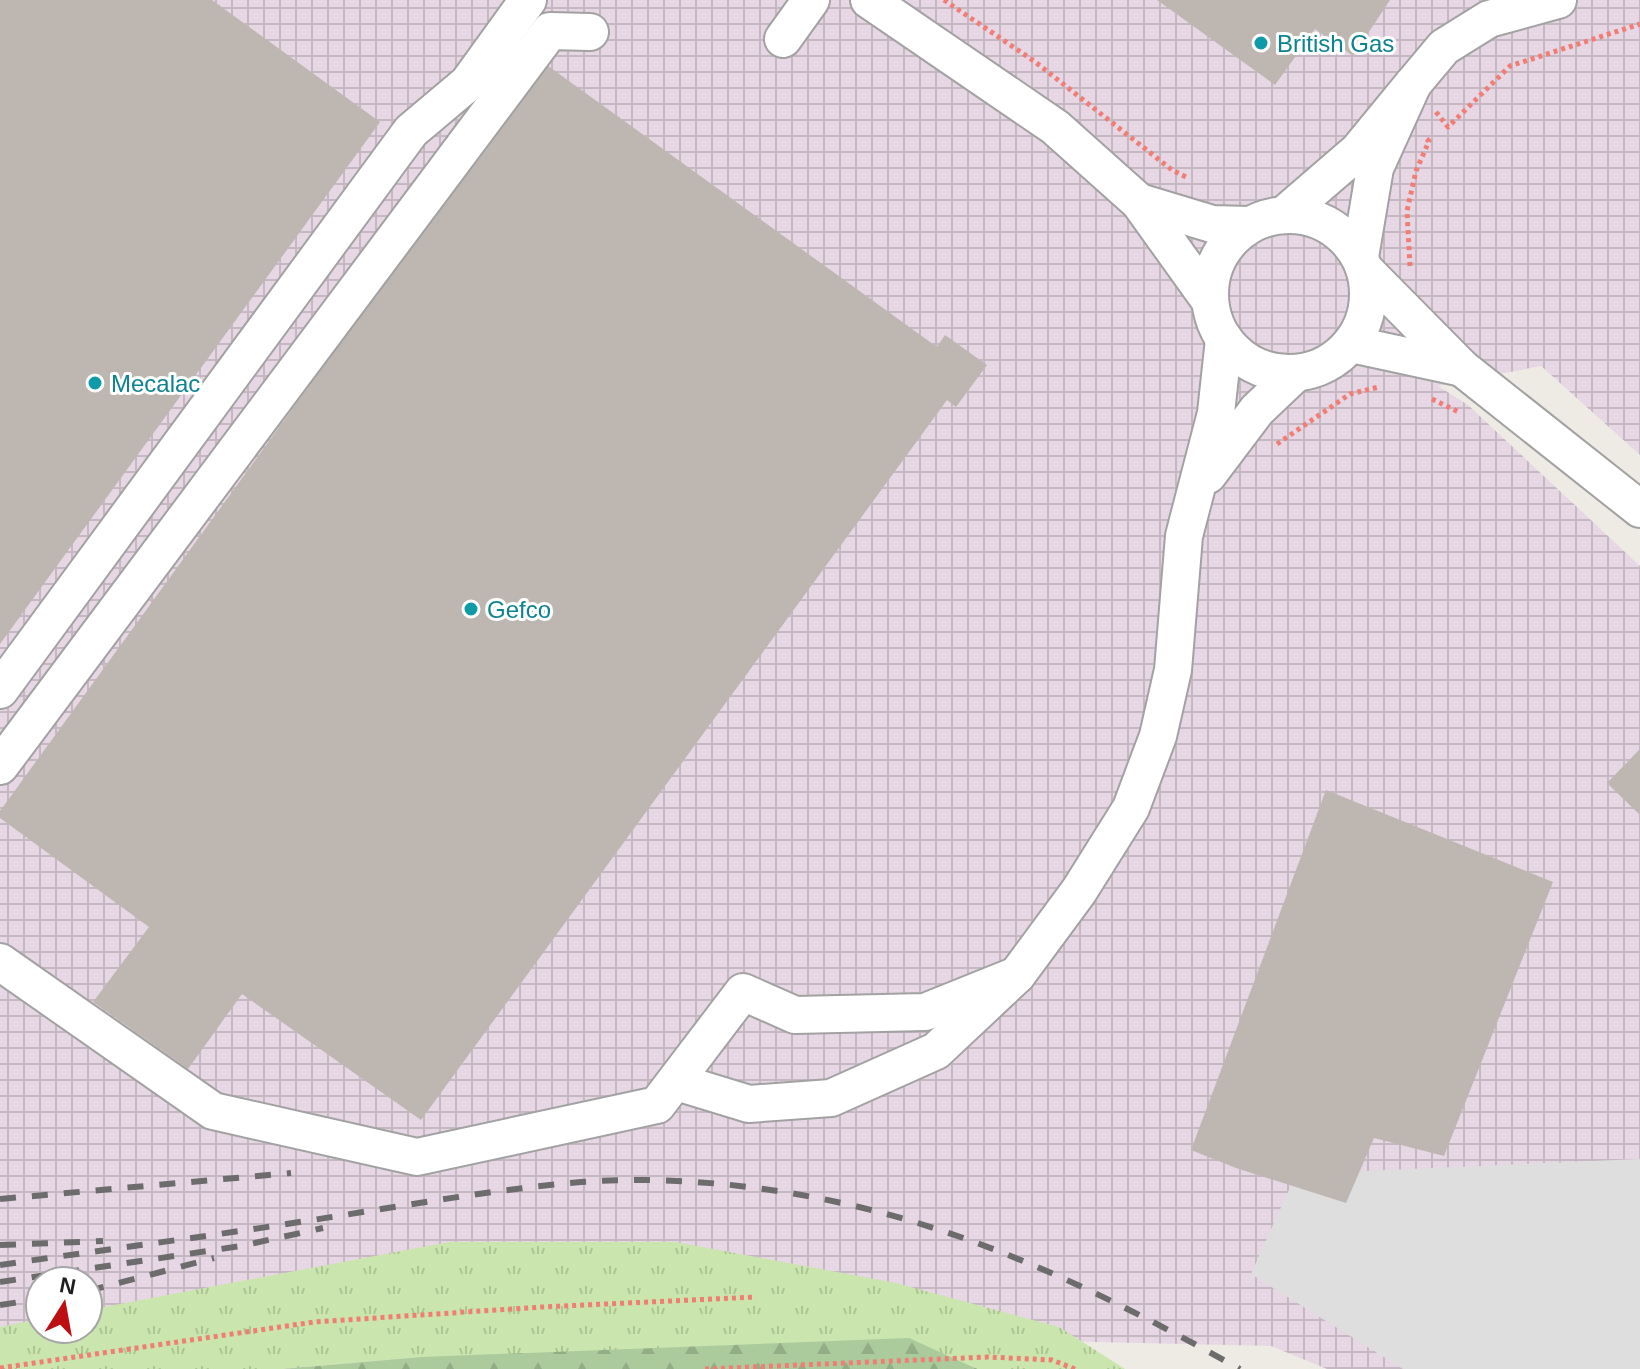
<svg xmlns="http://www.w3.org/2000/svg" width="1640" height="1369" font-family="Helvetica,sans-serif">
	<defs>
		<pattern id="industrial-grid" width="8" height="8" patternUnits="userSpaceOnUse" patternTransform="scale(2)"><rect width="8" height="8" fill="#e7d7e4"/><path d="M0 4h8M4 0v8" fill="none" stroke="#c6b8c3"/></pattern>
		<pattern id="grass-tufts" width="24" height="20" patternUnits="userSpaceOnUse" patternTransform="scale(2)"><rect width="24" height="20" fill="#cae5ae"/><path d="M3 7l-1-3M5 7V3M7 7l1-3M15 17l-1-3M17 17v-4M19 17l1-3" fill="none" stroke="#adc495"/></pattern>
		<pattern id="forest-firs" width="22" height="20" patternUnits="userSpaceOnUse" patternTransform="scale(2)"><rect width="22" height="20" fill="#abcb9c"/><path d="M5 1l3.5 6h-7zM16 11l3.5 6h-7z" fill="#93ae86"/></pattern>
	</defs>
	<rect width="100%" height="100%" fill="#eeebe5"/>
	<path fill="url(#industrial-grid)" fill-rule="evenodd" d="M 0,0 L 1640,0 L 1640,455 L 1541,366 L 1438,386 L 1468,405 L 1640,566 L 1640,1369 L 1327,1369 L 1271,1346 L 909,1338 L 284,1369 L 0,1369 ZM 40,1281 L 88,1281 L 88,1329 L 40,1329 Z"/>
	<path fill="url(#grass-tufts)" d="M 449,1242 L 676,1242 L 896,1283 L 1059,1327 L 1125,1369 L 973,1369 L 422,1357 L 284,1369 L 0,1369 L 0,1327 L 40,1319 L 40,1329 L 88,1329 L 88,1310 Z"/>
	<path fill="url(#forest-firs)" d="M 909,1338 L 977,1369 L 284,1369 L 422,1357 Z"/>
	<path fill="#dedede" d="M 1640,1159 L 1640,1369 L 1403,1369 L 1251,1274 L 1296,1174 Z"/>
	<g fill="#beb7b1">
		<path d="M 0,0 L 212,0 L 380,122 L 0,644 Z"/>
		<path d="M 1157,0 L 1390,0 L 1353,56 L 1315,29 L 1275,85 Z"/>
		<path d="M 544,63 L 937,347 L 945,335 L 987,365 L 956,407 L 947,400 L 421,1120 L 242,994 L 188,1069 L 93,1002 L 149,927 L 0,818 L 0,811 Z"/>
		<path d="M 1640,749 L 1640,815 L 1607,783 Z"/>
		<path d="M 1326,790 L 1553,882 L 1444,1156 L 1374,1138 L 1346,1203 L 1236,1168 L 1191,1150 Z"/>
	</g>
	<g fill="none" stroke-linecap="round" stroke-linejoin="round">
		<g stroke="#a2a2a2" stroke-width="40">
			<g id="minor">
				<path d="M 869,0 L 1055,127 L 1139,202 L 1210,301"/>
				<path d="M 783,39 L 811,0"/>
				<path d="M 1413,84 L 1444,47 L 1489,19 L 1558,0"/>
				<path d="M 1139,202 L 1212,224 L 1249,225"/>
				<path d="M 1285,214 L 1358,151 L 1413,84 L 1375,168 L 1360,257"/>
				<circle cx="1289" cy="294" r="79"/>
				<path d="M 1366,271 L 1462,368 L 1640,509"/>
				<path d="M 1351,344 L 1462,368"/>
				<path d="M 1208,475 L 1257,410 L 1296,373"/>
				<path d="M 0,690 L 411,131 L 468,83 L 528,0"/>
				<path d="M 0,766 L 550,31 L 590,32"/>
				<path d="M 0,962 L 213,1111 L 417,1157 L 657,1105 L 743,992 L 795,1015 L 925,1012 L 1017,975"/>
				<path d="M 677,1082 L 749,1104 L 831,1098 L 936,1051 L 1017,975 L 1079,891 L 1131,808 L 1158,736 L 1173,670 L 1184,536 L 1216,413 L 1224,339"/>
			</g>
		</g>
		<g stroke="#f07e74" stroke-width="5" stroke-dasharray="4 4" stroke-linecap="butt">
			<path d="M 944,0 L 1034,61 L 1172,170 L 1188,178"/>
			<path d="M 1436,112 L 1448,127 L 1510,66 L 1640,24"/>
			<path d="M 1410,266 L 1407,211 L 1416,171 L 1429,141 L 1425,138"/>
			<path d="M 1432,399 L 1459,412"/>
			<path d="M 1277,444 L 1350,394 L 1379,387"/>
			<path d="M 0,1368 L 314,1322 L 542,1307 L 756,1297"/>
			<path d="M 705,1369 L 988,1357 L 1052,1360 L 1075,1369"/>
		</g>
		<use href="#minor" stroke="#fff" stroke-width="36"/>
		<g stroke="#6c6c6c" stroke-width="6" stroke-dasharray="16 16" stroke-linecap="butt">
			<path d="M 0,1199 L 291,1173"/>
			<path d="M 0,1245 L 103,1241"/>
			<path d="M 0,1265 C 102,1250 204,1237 306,1221 C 397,1207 489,1190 581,1182 C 665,1176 754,1184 837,1202 C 982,1233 1111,1297 1240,1369"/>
			<path d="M 0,1282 L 241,1246 L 323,1228"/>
			<path d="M 88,1291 L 214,1258"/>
			<path d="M 0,1305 L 40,1299"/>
		</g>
	</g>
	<g fill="#0f9aa8" stroke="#fff" stroke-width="3">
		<circle cx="1261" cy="43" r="8"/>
		<circle cx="95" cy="383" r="8"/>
		<circle cx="471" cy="609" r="8"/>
	</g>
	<g text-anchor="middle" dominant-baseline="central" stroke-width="6" stroke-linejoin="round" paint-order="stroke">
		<g font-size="24" fill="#0d838f" stroke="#fff" text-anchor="start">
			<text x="1277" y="43">British Gas</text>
			<text x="111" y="383">Mecalac</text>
			<text x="487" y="609">Gefco</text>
		</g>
	</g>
	<g transform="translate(64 1305) rotate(11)"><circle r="38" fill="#ffffff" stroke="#a5a5a5" stroke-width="2"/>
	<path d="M0-6L14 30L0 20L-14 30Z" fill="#bd0e12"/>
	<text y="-12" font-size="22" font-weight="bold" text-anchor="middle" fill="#1e1e1e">N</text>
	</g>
</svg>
